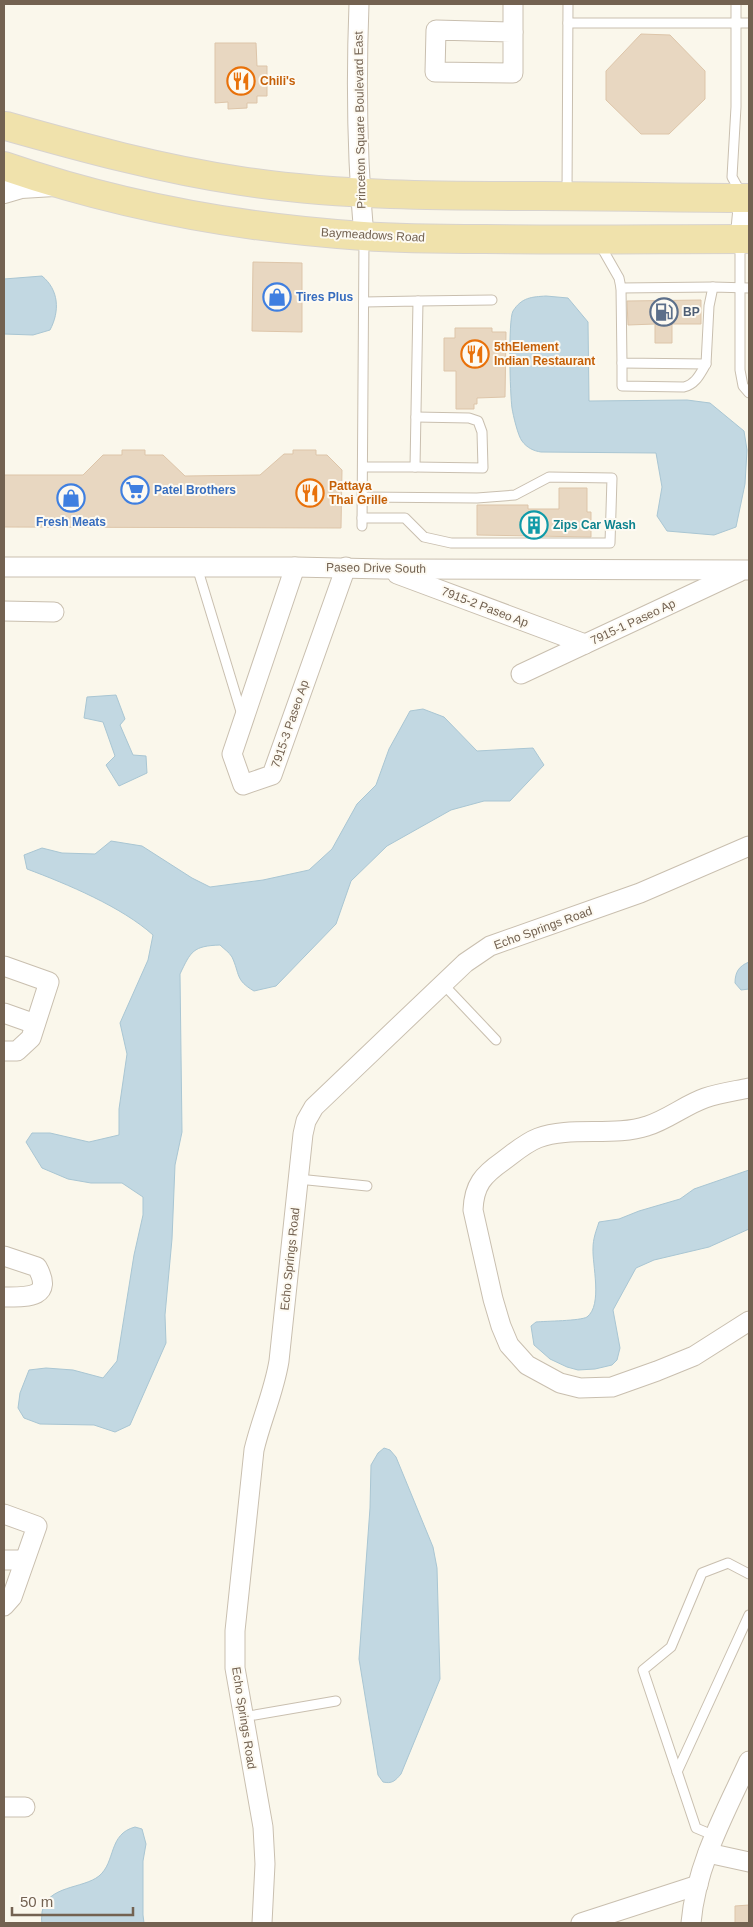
<svg xmlns="http://www.w3.org/2000/svg" width="753" height="1927" font-family="Arial,sans-serif">
	<rect width="100%" height="100%" fill="#faf7eb"/>
	<g fill="#c2d8e2" stroke="#a9c6d3">
		<path d="M 42,276 C 59,290 60,311 50,330 L 33,335 L 4,334 L 4,279 Z"/>
		<path d="M 546,296 L 568,298 L 588,322 L 589,401 L 687,400 L 710,403 L 744,431 L 747,450 L 745,484 L 736,527 L 714,535 L 667,531 L 657,516 L 662,487 L 656,453 L 541,452 C 534,451 527,448 522,441 C 518,436 513,415 512,408 C 510,395 508,320 513,311 C 522,297 532,297 546,296 Z"/>
		<path d="M 116,695 L 125,719 L 120,725 L 133,755 L 146,756 L 147,773 L 119,786 L 106,765 L 115,756 L 103,722 L 84,718 L 87,697 Z"/>
		<path d="M 423,709 L 444,717 L 477,751 L 533,748 L 544,765 L 510,801 L 484,801 L 451,810 L 387,846 L 351,881 L 336,924 L 276,986 L 254,991 C 235,980 240,974 232,957 C 229,952 224,949 220,945 C 193,946 191,951 180,974 L 182,1132 L 175,1165 L 172,1239 L 165,1315 L 166,1343 L 130,1425 L 115,1432 L 94,1425 L 40,1424 L 24,1418 L 18,1408 L 20,1393 L 29,1370 L 46,1368 L 73,1370 L 103,1378 L 117,1361 L 134,1255 L 143,1215 L 143,1197 L 122,1183 L 91,1183 L 68,1179 L 42,1168 L 26,1142 L 32,1133 L 50,1133 L 89,1142 L 119,1135 L 119,1109 L 127,1054 L 120,1023 L 148,960 L 153,935 C 122,907 67,884 27,869 L 24,855 L 42,848 L 62,853 L 95,854 L 111,841 L 142,846 L 192,878 L 210,887 L 263,880 L 309,870 L 332,849 L 357,804 L 376,785 L 389,749 L 410,711 Z"/>
		<path d="M 749,962 L 749,989 L 741,990 L 735,983 C 735,972 739,966 749,962 Z"/>
		<path d="M 749,1170 L 749,1229 L 709,1247 L 654,1260 L 636,1268 L 613,1310 L 620,1348 L 617,1360 L 612,1365 L 595,1369 L 578,1370 L 567,1367 L 550,1359 L 534,1345 L 531,1326 L 536,1322 C 546,1321 580,1321 587,1317 C 603,1305 592,1264 593,1248 C 593,1239 596,1231 599,1222 L 619,1219 L 639,1211 L 680,1199 L 694,1189 Z"/>
		<path d="M 384,1448 L 390,1450 L 396,1457 L 433,1547 L 437,1568 L 440,1679 L 401,1774 C 395,1781 392,1784 383,1782 L 378,1775 L 359,1659 L 370,1508 L 371,1465 L 378,1453 Z"/>
		<path d="M 135,1827 L 142,1829 L 146,1844 L 143,1861 L 143,1915 L 144,1923 L 42,1923 C 41,1919 42,1917 42,1912 C 47,1885 83,1889 99,1876 C 116,1862 108,1834 135,1827 Z"/>
	</g>
	<g fill="#e8d7c1" stroke="#ddc5a9">
		<path d="M 641,34 L 670,35 L 705,71 L 705,99 L 669,134 L 641,134 L 606,100 L 606,71 Z"/>
		<path d="M 215,43 L 256,43 L 257,66 L 267,66 L 267,96 L 257,96 L 257,103 L 247,103 L 247,108 L 228,109 L 228,102 L 215,103 Z"/>
		<path d="M 253,262 L 302,263 L 302,332 L 252,331 Z"/>
		<path d="M 701,300 L 701,324 L 672,324 L 672,343 L 655,343 L 655,324 L 628,325 L 627,301 Z"/>
		<path d="M 455,328 L 492,328 L 492,332 L 506,332 L 505,397 L 477,398 L 477,404 L 474,404 L 474,409 L 456,409 L 456,371 L 444,371 L 444,338 L 455,338 Z"/>
		<path d="M 122,450 L 145,450 L 145,455 L 163,455 L 185,476 L 260,475 L 284,454 L 293,454 L 293,450 L 316,450 L 316,455 L 327,455 L 342,470 L 341,528 L 4,527 L 4,475 L 83,475 L 103,455 L 122,455 Z"/>
		<path d="M 559,488 L 587,488 L 587,512 L 591,512 L 591,537 L 477,535 L 477,505 L 528,505 L 528,509 L 559,509 Z"/>
		<path d="M 749,1905 L 749,1923 L 735,1923 L 735,1906 Z"/>
	</g>
	<g fill="none" stroke-linecap="round" stroke-linejoin="round">
		<g stroke="#c9bfaf" stroke-width="11">
			<g id="service">
				<path d="M 736,4 L 736,107 L 732,177 L 742,195"/>
				<path d="M 568,23 L 749,23"/>
				<path d="M 567,194 L 568,4"/>
				<path d="M 740,242 L 740,370 L 743,386 L 749,393"/>
				<path d="M 599,243 L 619,278 L 621,288 L 622,363 L 706,364 L 709,306 L 713,287 L 749,288"/>
				<path d="M 621,288 L 713,287"/>
				<path d="M 418,301 L 492,300"/>
				<path d="M 622,363 L 622,386 L 684,387 C 696,384 700,374 706,364"/>
				<path d="M 363,467 L 415,467 L 418,301 L 364,302"/>
				<path d="M 415,467 L 483,468 L 482,432 L 478,421 L 469,418 L 416,417"/>
				<path d="M 362,497 L 477,498 L 515,495 L 549,477 L 612,478 L 610,543 L 451,543 L 424,537 L 405,518 L 362,518"/>
				<path d="M 362,526 L 364,239"/>
				<path d="M 197,567 L 242,715"/>
				<path d="M 443,984 L 496,1040"/>
				<path d="M 298,1179 L 367,1186"/>
				<path d="M 243,1717 L 336,1701"/>
				<path d="M 677,1772 L 749,1615"/>
				<path d="M 715,1836 L 696,1828 L 643,1670 L 671,1647 L 702,1573 L 728,1563 L 749,1574"/>
			</g>
		</g>
		<g stroke="#c9bfaf" stroke-width="21">
			<g id="minor">
				<path d="M 359,4 C 356,81 357,159 364,237"/>
				<path d="M 436,30 L 513,32 L 513,73 L 435,72 Z"/>
				<path d="M 513,32 L 513,4"/>
				<path d="M 740,239 L 744,198"/>
				<path d="M 4,567 L 295,567 L 384,569 L 749,570"/>
				<path d="M 295,567 L 232,754 L 243,785 L 272,775 L 346,567"/>
				<path d="M 397,574 L 585,644"/>
				<path d="M 4,611 L 54,612"/>
				<path d="M 521,674 L 739,572"/>
				<path d="M 4,966 L 49,982 L 31,1038 L 17,1051 L 4,1051"/>
				<path d="M 4,1013 L 35,1024"/>
				<path d="M 749,1088 C 735,1091 719,1093 705,1098 C 685,1105 667,1120 647,1126 C 614,1137 570,1126 538,1138 C 525,1143 514,1153 503,1161 C 483,1175 474,1185 473,1210 L 493,1299 L 501,1326 L 509,1345 L 527,1365 L 560,1383 L 580,1388 L 612,1387 L 657,1371 L 694,1356 L 749,1321"/>
				<path d="M 4,1256 L 37,1267 C 55,1299 25,1297 4,1297"/>
				<path d="M 4,1514 L 37,1526 L 12,1597 L 4,1606"/>
				<path d="M 4,1560 L 24,1560"/>
				<path d="M 4,1807 L 25,1807"/>
				<path d="M 708,1853 L 749,1862"/>
				<path d="M 262,1923 L 265,1864 L 263,1827 L 235,1668 L 235,1631 L 254,1450 C 261,1420 274,1392 279,1361 L 303,1134 L 306,1121 L 314,1107 L 465,963 L 490,946 L 640,893 L 749,846"/>
				<path d="M 581,1923 L 698,1885"/>
				<path d="M 691,1923 C 696,1865 725,1813 749,1761"/>
			</g>
		</g>
		<g stroke="#c9bfaf" stroke-width="26">
			<path id="tertiary" d="M 4,191 L 21,186 L 54,184"/>
		</g>
		<g stroke="#d8d3ce" stroke-width="30">
			<g id="primary">
				<path d="M 6,126 C 84,148 161,169 241,181 C 340,196 441,196 542,196 C 611,196 680,198 749,198"/>
				<path d="M 4,166 C 120,206 241,228 363,236 C 403,239 444,239 484,239 C 573,240 661,239 749,239"/>
			</g>
		</g>
		<use href="#service" stroke="#fff" stroke-width="9"/>
		<use href="#minor" stroke="#fff" stroke-width="19"/>
		<use href="#tertiary" stroke="#fff" stroke-width="24"/>
		<use href="#primary" stroke="#f0e2ac" stroke-width="28"/>
	</g>
	<defs>
		<g id="restaurant-ring" transform="scale(1.4375)"><circle r="9.5" fill="#fdfaf2" stroke="#e8710a" stroke-width="1.5"/><path d="M-5-6h1v4h1v-4h1v4h1v-4h1v5L-1.5 .5V6h-2V.5L-5-1ZM5-6V6H3V1.5H1.5Q1.5-4 5-6Z" fill="#e8710a"/></g>
		<g id="shop-ring" transform="scale(1.4375)"><circle r="9.5" fill="#fdfaf2" stroke="#3f7fe0" stroke-width="1.5"/><path d="M-5-2.5h2.3a2.7 3.5 0 0 1 5.4 0H5L5.5 6h-11ZM-1.5-2.5h3a1.5 2.3 0 0 0-3 0Z" fill="#3f7fe0"/></g>
		<g id="fuel-ring" transform="scale(1.4375)"><circle r="9.5" fill="#fdfaf2" stroke="#5c6f8a" stroke-width="1.5"/><path d="M-5.5-6h7V0h2V4h1.3V-2.5L3-4.5l.8-.8L6-3V5H2.5V1h-1V6h-7ZM-4.2-4.7v3.2H.2V-4.7Z" fill="#5c6f8a"/></g>
		<g id="supermarket-ring" transform="scale(1.4375)"><circle r="9.5" fill="#fdfaf2" stroke="#3f7fe0" stroke-width="1.5"/><path d="M-6-5.5h2.5l.6 2H6L4.5 2H-2.5L-4.4-4H-6ZM-1.5 3.2a1.3 1.3 0 1 0 .1 0ZM3 3.2a1.3 1.3 0 1 0 .1 0Z" fill="#3f7fe0"/></g>
		<g id="building-ring" transform="scale(1.4375)"><circle r="9.5" fill="#fdfaf2" stroke="#0f9aa8" stroke-width="1.5"/><path d="M-4-6H4V6H1V3H-1V6H-4ZM-2.5-4.3h1.7v1.8h-1.7ZM.8-4.3h1.7v1.8H.8ZM-2.5-1h1.7V.8h-1.7ZM.8-1h1.7V.8H.8Z" fill="#0f9aa8"/></g>
	</defs>
	<g fill-rule="evenodd">
		<use href="#restaurant-ring" x="241" y="81"/>
		<use href="#shop-ring" x="277" y="297"/>
		<use href="#fuel-ring" x="664" y="312"/>
		<use href="#restaurant-ring" x="475" y="354"/>
		<use href="#supermarket-ring" x="135" y="490"/>
		<use href="#restaurant-ring" x="310" y="493"/>
		<use href="#shop-ring" x="71" y="498"/>
		<use href="#building-ring" x="534" y="525"/>
	</g>
	<g text-anchor="middle" dominant-baseline="central" stroke-width="4" stroke-linejoin="round" paint-order="stroke">
		<g font-size="12" font-weight="bold" fill="#c56008" stroke="#fdfaf2" text-anchor="start">
			<text x="260" y="81">Chili's</text>
			<text x="494" y="347">5thElement<tspan x="494" dy="14">Indian Restaurant</tspan></text>
			<text x="329" y="486">Pattaya<tspan x="329" dy="14">Thai Grille</tspan></text>
		</g>
		<g font-size="12" fill="#736251" stroke="#fdfaf2">
			<text transform="translate(360 120) rotate(-91)">Princeton Square Boulevard East</text>
			<text transform="translate(373 235) rotate(3)">Baymeadows Road</text>
			<text transform="translate(376 568) rotate(1)">Paseo Drive South</text>
			<text transform="translate(485 607) rotate(21)">7915-2 Paseo Ap</text>
			<text transform="translate(633 622) rotate(-25)">7915-1 Paseo Ap</text>
			<text transform="translate(290 724) rotate(-71)">7915-3 Paseo Ap</text>
			<text transform="translate(543 928) rotate(-20)">Echo Springs Road</text>
			<text transform="translate(290 1259) rotate(-84)">Echo Springs Road</text>
			<text transform="translate(244 1718) rotate(81)">Echo Springs Road</text>
		</g>
		<g font-size="12" font-weight="bold" fill="#366cbe" stroke="#fdfaf2" text-anchor="start">
			<text x="296" y="297">Tires Plus</text>
			<text x="154" y="490">Patel Brothers</text>
			<text x="71" y="522" text-anchor="middle">Fresh Meats</text>
		</g>
		<g font-size="12" font-weight="bold" fill="#4e5e75" stroke="#fdfaf2" text-anchor="start">
			<text x="683" y="312">BP</text>
		</g>
		<g font-size="12" font-weight="bold" fill="#0d838f" stroke="#fdfaf2" text-anchor="start">
			<text x="553" y="525">Zips Car Wash</text>
		</g>
	</g>
	<rect width="753" height="1927" fill="none" stroke="#736251" stroke-width="10"/>
	<path d="M12 1907v8h121v-8" fill="none" stroke="#736251" stroke-width="2.5"/>
	<text x="20" y="1907" font-size="15" fill="#736251" stroke="#fdfaf2" stroke-width="4" paint-order="stroke">50 m</text>
</svg>
